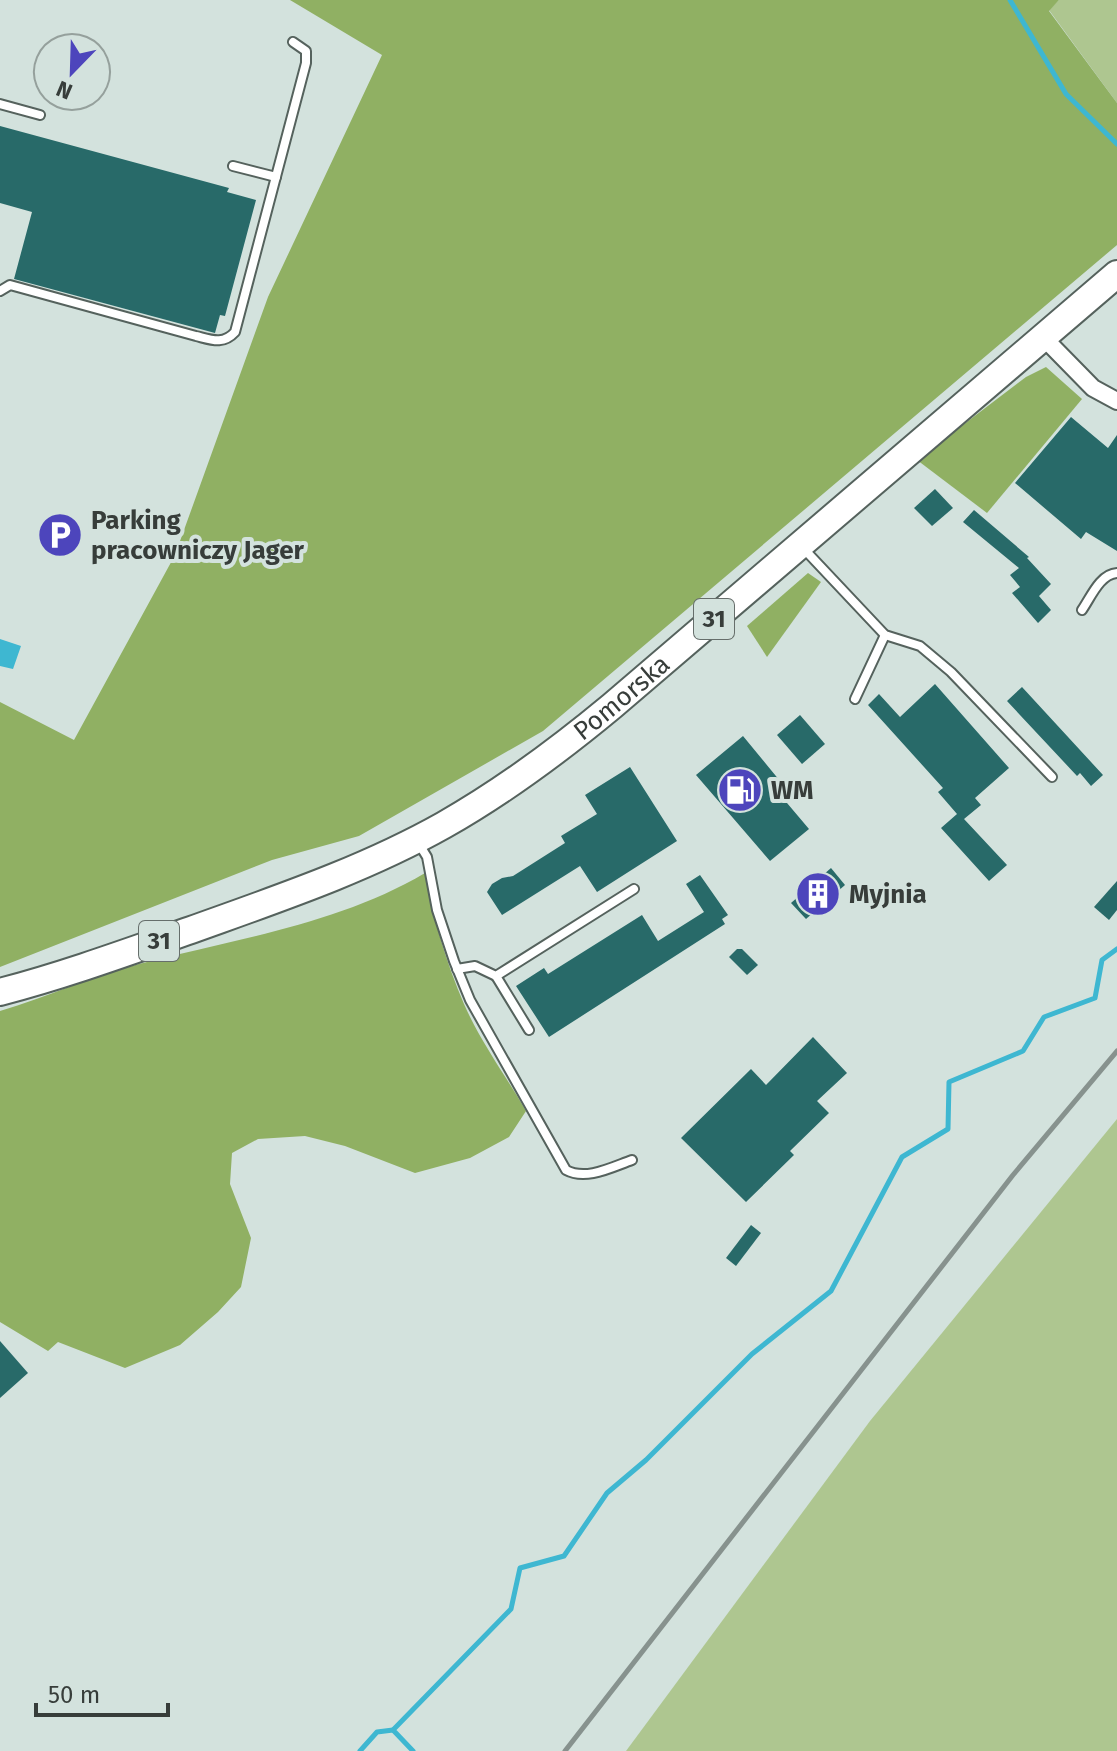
<svg xmlns="http://www.w3.org/2000/svg" width="1117" height="1751" font-family="'Fira Sans',sans-serif">
	<rect width="100%" height="100%" fill="#d3e2dd"/>
	<g fill="#aec690">
		<path d="M 1059,0 L 1117,0 L 1117,103 L 1049,10 Z"/>
		<path d="M 1117,1119 L 1117,1751 L 626,1751 L 870,1421 Z"/>
	</g>
	<g fill="#90b063">
		<path d="M 290,0 L 1059,0 L 1049,11 L 1117,103 L 1117,245 L 543,731 L 359,836 L 272,860 L 0,967 L 0,702 L 74,740 L 175,555 L 268,297 L 382,55 Z"/>
		<path d="M 1046,367 L 1082,399 L 987,513 L 917,460 L 1026,377 Z"/>
		<path d="M 808,573 L 821,582 L 767,657 L 747,626 Z"/>
		<path d="M 425,873 C 433,918 446,962 464,1004 C 480,1041 506,1076 526,1111 L 509,1137 L 470,1158 L 415,1173 L 345,1146 L 305,1136 L 258,1139 L 232,1153 L 230,1184 L 251,1238 L 241,1287 L 218,1312 L 180,1345 L 125,1368 L 58,1342 L 48,1351 L 0,1322 L 0,1011 C 47,997 92,976 139,964 C 235,939 339,924 425,873 Z"/>
	</g>
	<path fill="#3eb7d1" d="M 0,639 L 21,646 L 13,669 L 0,666 Z"/>
	<g fill="none" stroke-linecap="round" stroke-linejoin="round">
		<g stroke="#3eb7d1" stroke-width="5">
			<path d="M 1010,0 L 1066,94 L 1117,144"/>
			<path d="M 360,1751 L 377,1732 L 393,1730"/>
			<path d="M 413,1751 L 393,1730 L 511,1609 L 520,1568 L 564,1556 L 607,1493 L 646,1460 L 752,1354 L 831,1291 L 902,1157 L 948,1129 L 949,1082 L 1023,1051 L 1044,1017 L 1095,998 L 1102,960 L 1117,949"/>
		</g>
	</g>
	<g fill="#286a69">
		<path d="M 0,126 L 229,188 L 227,192 L 256,200 L 225,316 L 220,315 L 215,333 L 14,279 L 32,212 L 0,203 Z"/>
		<path d="M 1071,417 L 1108,448 L 1117,435 L 1117,551 L 1086,532 L 1081,539 L 1015,483 Z"/>
		<path d="M 935,489 L 953,508 L 932,526 L 914,508 Z"/>
		<path d="M 974,510 L 1029,557 L 1027,558 L 1051,584 L 1039,596 L 1051,610 L 1038,623 L 1012,593 L 1020,587 L 1010,575 L 1019,568 L 963,522 Z"/>
		<path d="M 935,684 L 1009,768 L 975,798 L 981,805 L 964,819 L 1007,865 L 989,881 L 941,828 L 957,814 L 938,792 L 943,788 L 868,705 L 879,694 L 900,717 Z"/>
		<path d="M 1022,687 L 1103,775 L 1091,786 L 1080,773 L 1077,776 L 1007,701 Z"/>
		<path d="M 800,715 L 825,744 L 802,764 L 777,735 Z"/>
		<path d="M 743,736 L 794,798 L 787,803 L 809,829 L 770,861 L 696,775 Z"/>
		<path d="M 630,767 L 677,841 L 597,892 L 580,866 L 502,915 L 487,892 L 492,884 L 502,878 L 513,876 L 565,843 L 561,836 L 597,814 L 585,795 Z"/>
		<path d="M 831,868 L 845,885 L 806,919 L 791,903 Z"/>
		<path d="M 700,875 L 728,915 L 722,919 L 725,924 L 549,1037 L 516,986 L 544,968 L 548,974 L 642,915 L 658,941 L 704,912 L 686,884 Z"/>
		<path d="M 1117,881 L 1117,910 L 1109,920 L 1094,907 Z"/>
		<path d="M 737,949 L 742,949 L 758,965 L 747,975 L 729,957 Z"/>
		<path d="M 813,1037 L 847,1073 L 817,1101 L 829,1113 L 790,1151 L 794,1155 L 746,1202 L 681,1138 L 751,1069 L 766,1085 Z"/>
		<path d="M 751,1225 L 761,1233 L 736,1266 L 726,1258 Z"/>
		<path d="M 0,1341 L 28,1373 L 0,1398 Z"/>
	</g>
	<g fill="none" stroke-linecap="round" stroke-linejoin="round">
		<g stroke="#55625d" stroke-width="12">
			<g id="lane">
				<path d="M 0,104 L 40,115"/>
				<path d="M 233,166 L 276,177"/>
				<path d="M 0,291 L 10,285 L 196,336 C 212,340 223,345 235,332 L 306,63 L 306,51 L 293,42"/>
				<path d="M 804,549 L 885,635 L 920,646 L 951,672 L 1052,777"/>
				<path d="M 1082,610 C 1091,597 1100,574 1117,573"/>
				<path d="M 855,699 L 885,635"/>
				<path d="M 419,844 L 427,857 L 437,910 L 454,961 L 470,1000 L 566,1170 C 586,1181 612,1167 632,1160"/>
				<path d="M 457,969 L 475,966 L 496,976 L 634,889"/>
				<path d="M 496,976 L 529,1030"/>
			</g>
		</g>
		<g stroke="#55625d" stroke-width="20">
			<path id="street" d="M 1044,338 L 1093,388 L 1117,401"/>
		</g>
		<g stroke="#55625d" stroke-width="30">
			<g id="primary">
				<path id="s1" d="M 0,992 C 65,975 128,952 191,930 C 277,899 364,870 444,825 C 504,791 559,750 612,706 L 1117,274"/>
			</g>
		</g>
		<use href="#lane" stroke="#fff" stroke-width="8"/>
		<use href="#street" stroke="#fff" stroke-width="16"/>
		<use href="#primary" stroke="#fff" stroke-width="26"/>
		<path stroke="#87928e" stroke-width="5" d="M 565,1751 L 1013,1175 L 1117,1051"/>
	</g>
	<defs>
		<g id="parking-disc" transform="scale(2.3)"><circle r="9.5" fill="#4d45bc" stroke="#d3e2dd"/><path d="M-3.5-5.5H1a3.5 3.5 0 0 1 0 7H-1V5.5H-3.5ZM-1-3.4V-.6H.8a1.4 1.4 0 0 0 0-2.8Z" fill="#fff"/></g>
		<g id="fuel-disc" transform="scale(2.3)"><circle r="9.5" fill="#4d45bc" stroke="#d3e2dd"/><path d="M-5.5-6h7V0h2V4h1.3V-2.5L3-4.5l.8-.8L6-3V5H2.5V1h-1V6h-7ZM-4.2-4.7v3.2H.2V-4.7Z" fill="#fff"/></g>
		<g id="building-disc" transform="scale(2.3)"><circle r="9.5" fill="#4d45bc" stroke="#d3e2dd"/><path d="M-4-6H4V6H1V3H-1V6H-4ZM-2.5-4.3h1.7v1.8h-1.7ZM.8-4.3h1.7v1.8H.8ZM-2.5-1h1.7V.8h-1.7ZM.8-1h1.7V.8H.8Z" fill="#fff"/></g>
	</defs>
	<g fill-rule="evenodd">
		<use href="#parking-disc" x="60" y="535"/>
		<use href="#fuel-disc" x="740" y="790"/>
		<use href="#building-disc" x="818" y="894"/>
	</g>
	<g text-anchor="middle" dominant-baseline="central" stroke-width="8" stroke-linejoin="round" paint-order="stroke">
		<g fill="#d3e2dd" stroke="#666e6b" stroke-width="2">
			<rect x="694" y="599" width="40" height="40" rx="6"/>
			<rect x="139" y="921" width="40" height="40" rx="6"/>
		</g>
		<g font-size="24" font-weight="bold" fill="#373d3a">
			<text x="714" y="619">31</text>
			<text x="159" y="941">31</text>
		</g>
		<g font-size="26" font-weight="bold" fill="#373d3a" stroke="#d3e2dd" text-anchor="start">
			<text x="91" y="520">Parking<tspan x="91" dy="30">pracowniczy Jager</tspan></text>
			<text x="771" y="790">WM</text>
			<text x="849" y="894">Myjnia</text>
		</g>
		<g font-size="26" fill="#373d3a" stroke="#d3e2dd">
			<text stroke="none"><textPath href="#s1" startOffset="694">Pomorska</textPath></text>
		</g>
	</g>
	<g transform="translate(72 72) rotate(203)"><circle r="38" fill="#d3e2dd" stroke="#95a09c" stroke-width="2"/>
	<path d="M0-6L14 30L0 20L-14 30Z" fill="#4d45bc"/>
	<text y="-12" font-size="22" font-weight="bold" text-anchor="middle" fill="#373d3a">N</text>
	</g>
	<path d="M36 1703v12h132v-12" fill="none" stroke="#373d3a" stroke-width="4"/>
	<text x="48" y="1703" font-size="24" fill="#373d3a" stroke="#d3e2dd" stroke-width="6" paint-order="stroke">50 m</text>
</svg>
